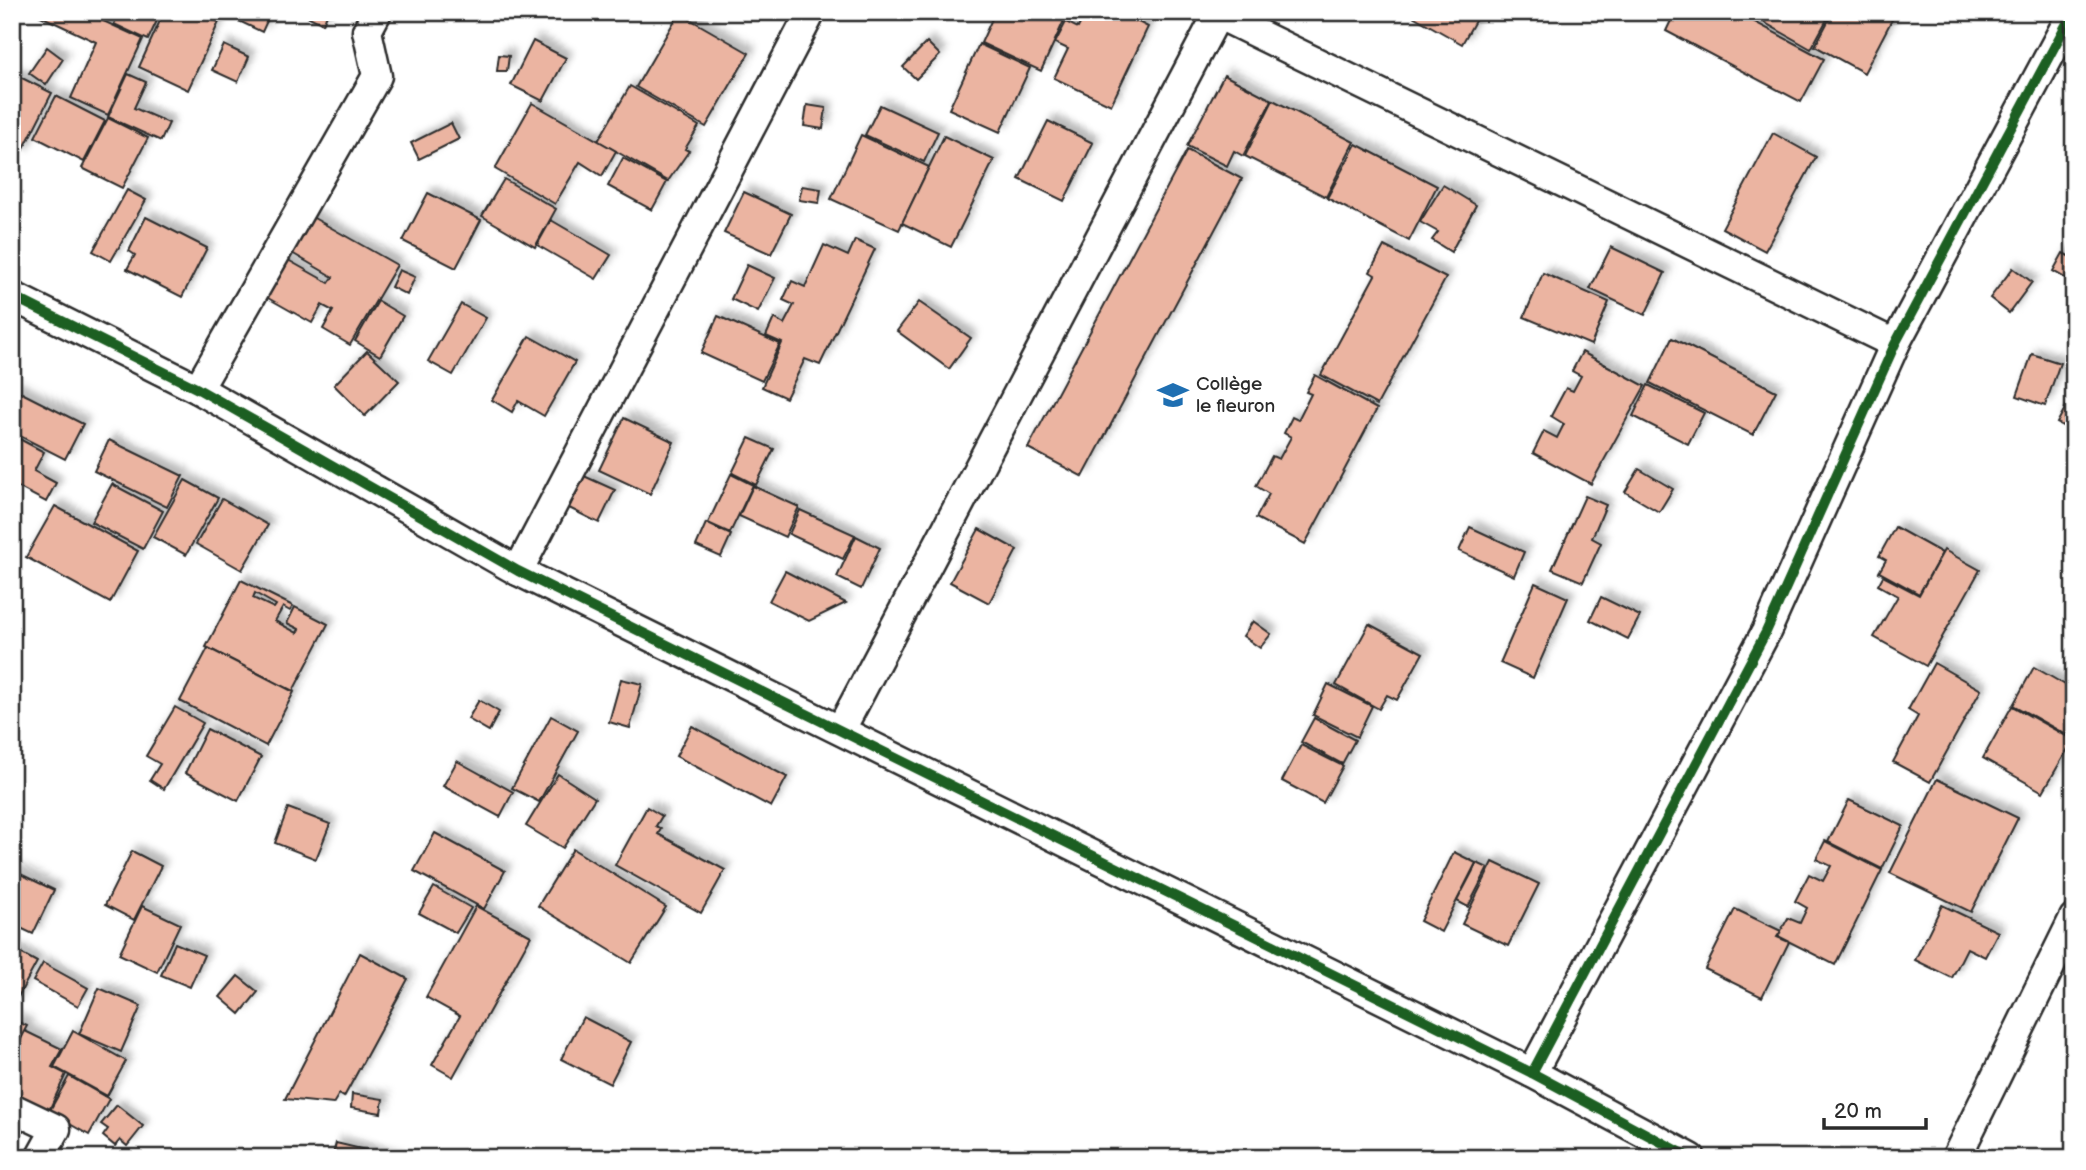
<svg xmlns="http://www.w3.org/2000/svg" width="2086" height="1170" font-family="'Balsamiq Sans',sans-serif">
	<defs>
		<filter id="shadow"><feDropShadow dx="6" dy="-6" stdDeviation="3.5" flood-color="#0004"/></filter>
	</defs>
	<rect width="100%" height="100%" fill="#fff"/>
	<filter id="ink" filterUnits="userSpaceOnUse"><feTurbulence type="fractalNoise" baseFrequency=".0143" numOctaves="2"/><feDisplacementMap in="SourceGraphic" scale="14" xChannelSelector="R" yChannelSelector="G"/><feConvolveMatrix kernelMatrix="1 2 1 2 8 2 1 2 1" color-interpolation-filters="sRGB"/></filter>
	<g filter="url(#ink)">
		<g fill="#ebb4a1" stroke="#2b2b2b" stroke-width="2" fill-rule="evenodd" filter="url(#shadow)">
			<path d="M 32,12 L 105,12 L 101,20 L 143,39 L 108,115 L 71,98 L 96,42 Z"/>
			<path d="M 119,12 L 161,12 L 148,40 L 114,24 Z"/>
			<path d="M 164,12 L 196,12 L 219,22 L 188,90 L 139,67 Z"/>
			<path d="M 220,12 L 271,12 L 262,32 Z"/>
			<path d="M 306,12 L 328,12 L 323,24 L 305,15 Z"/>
			<path d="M 995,12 L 1068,12 L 1041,71 L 981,43 Z"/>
			<path d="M 1086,12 L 1119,12 L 1148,27 L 1111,105 L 1054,78 L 1068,49 L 1055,43 L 1066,22 L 1078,28 Z"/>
			<path d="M 1413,12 L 1480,12 L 1462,44 L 1411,15 Z"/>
			<path d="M 1675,12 L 1736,12 L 1824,59 L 1801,102 L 1666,31 Z"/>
			<path d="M 1746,12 L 1831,12 L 1811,49 Z"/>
			<path d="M 1833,12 L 1896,12 L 1864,73 L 1815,46 Z"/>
			<path d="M 679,13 L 749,53 L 706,127 L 636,87 Z"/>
			<path d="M 533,41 L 566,58 L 543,101 L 511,85 Z"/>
			<path d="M 927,42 L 940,55 L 916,79 L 903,67 Z"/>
			<path d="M 979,44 L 1030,68 L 1000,132 L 949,109 Z"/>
			<path d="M 224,45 L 249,57 L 238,82 L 212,70 Z"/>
			<path d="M 47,47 L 63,59 L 46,85 L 29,73 Z"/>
			<path d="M 499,55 L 509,56 L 507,71 L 497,71 Z"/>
			<path d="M 12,73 L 52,93 L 21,154 L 12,150 Z"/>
			<path d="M 128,74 L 146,82 L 134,108 L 169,123 L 161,141 L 108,117 Z"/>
			<path d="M 1224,75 L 1272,100 L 1243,156 L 1234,151 L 1227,166 L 1187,146 Z"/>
			<path d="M 630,86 L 699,126 L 685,149 L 689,151 L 668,181 L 598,141 Z"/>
			<path d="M 56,96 L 105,121 L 84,162 L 35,137 Z"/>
			<path d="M 1273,100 L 1354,142 L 1326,197 L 1245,156 Z"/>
			<path d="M 532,103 L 616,151 L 602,176 L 580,162 L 555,204 L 495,169 Z"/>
			<path d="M 807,105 L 826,108 L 823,129 L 804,126 Z"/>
			<path d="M 880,105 L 938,132 L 924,162 L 865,135 Z"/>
			<path d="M 108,118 L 148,138 L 122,188 L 82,168 Z"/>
			<path d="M 1048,121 L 1093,143 L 1064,201 L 1019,179 Z"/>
			<path d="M 451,123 L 459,139 L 419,159 L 411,143 Z"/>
			<path d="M 1773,133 L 1816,157 L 1765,251 L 1722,228 Z"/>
			<path d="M 861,135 L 929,167 L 899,230 L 831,199 Z"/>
			<path d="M 944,136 L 994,160 L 951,247 L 902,223 Z"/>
			<path d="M 1356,144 L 1437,186 L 1409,241 L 1327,198 Z"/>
			<path d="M 1187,150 L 1242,179 L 1083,477 L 1028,448 Z"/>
			<path d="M 623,158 L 667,182 L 652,210 L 608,186 Z"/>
			<path d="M 504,179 L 556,209 L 535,247 L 482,216 Z"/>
			<path d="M 1443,185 L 1476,205 L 1451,252 L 1432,240 L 1438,232 L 1420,222 Z"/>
			<path d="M 802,186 L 821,189 L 819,203 L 799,200 Z"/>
			<path d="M 127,190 L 146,200 L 111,261 L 93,251 Z"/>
			<path d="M 744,192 L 791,214 L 771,254 L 724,233 Z"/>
			<path d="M 428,193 L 481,220 L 456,268 L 403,241 Z"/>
			<path d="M 305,213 L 397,265 L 350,345 L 323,329 L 333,311 L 322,305 L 312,323 L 259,293 L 281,256 L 329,283 L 333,277 L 285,249 Z"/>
			<path d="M 146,217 L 207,248 L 182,297 L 127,269 L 135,255 L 129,251 Z"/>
			<path d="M 551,220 L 611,255 L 596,279 L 537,245 Z"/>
			<path d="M 855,240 L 875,249 L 820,365 L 805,359 L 786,398 L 762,387 L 782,343 L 766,336 L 774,318 L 784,324 L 794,305 L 783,300 L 792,281 L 805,287 L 824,245 L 848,256 Z"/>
			<path d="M 1384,246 L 1446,278 L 1377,405 L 1321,375 L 1375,275 L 1370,272 Z"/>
			<path d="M 1611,247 L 1665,273 L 1645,315 L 1590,289 Z"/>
			<path d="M 2063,253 L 2074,259 L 2074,283 L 2053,271 Z"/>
			<path d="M 747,265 L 775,278 L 758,312 L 731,299 Z"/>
			<path d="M 2013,268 L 2032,282 L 2009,313 L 1990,298 Z"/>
			<path d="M 399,270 L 415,277 L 407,295 L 391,287 Z"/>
			<path d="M 1543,273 L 1609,302 L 1591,345 L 1524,317 Z"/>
			<path d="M 378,301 L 403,316 L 380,356 L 355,341 Z"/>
			<path d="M 919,302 L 971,338 L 949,369 L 897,331 Z"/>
			<path d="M 461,304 L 486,318 L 453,375 L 428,361 Z"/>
			<path d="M 718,316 L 780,344 L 762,381 L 701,353 Z"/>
			<path d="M 529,336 L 575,362 L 544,416 L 518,401 L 512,412 L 492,400 Z"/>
			<path d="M 1672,338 L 1776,391 L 1753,435 L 1650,383 Z"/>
			<path d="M 367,351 L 399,381 L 365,416 L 334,385 Z"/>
			<path d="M 1582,352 L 1645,386 L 1591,484 L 1533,453 L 1544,431 L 1557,438 L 1564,424 L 1551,416 L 1566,388 L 1573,391 L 1581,376 L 1572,371 Z"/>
			<path d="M 2032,354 L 2060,363 L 2045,406 L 2017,396 Z"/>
			<path d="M 1315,375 L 1377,409 L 1305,544 L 1256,518 L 1269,494 L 1256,486 L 1272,456 L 1279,459 L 1291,437 L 1284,433 L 1292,417 L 1298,420 L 1311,394 L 1306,392 Z"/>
			<path d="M 1648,385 L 1704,413 L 1688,444 L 1633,416 Z"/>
			<path d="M 12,388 L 83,424 L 65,459 L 12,432 Z"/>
			<path d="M 2074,392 L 2074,432 L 2057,423 Z"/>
			<path d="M 624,418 L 674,442 L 650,494 L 599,470 Z"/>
			<path d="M 12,435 L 44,452 L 34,471 L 56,483 L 46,502 L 12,484 Z"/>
			<path d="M 749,438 L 774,449 L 756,485 L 732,473 Z"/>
			<path d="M 109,440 L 183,476 L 167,507 L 94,471 Z"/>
			<path d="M 1639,469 L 1673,489 L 1659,512 L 1625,492 Z"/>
			<path d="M 731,474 L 753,485 L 730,533 L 708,523 Z"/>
			<path d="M 584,476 L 615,490 L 599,523 L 569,508 Z"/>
			<path d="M 185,480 L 218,498 L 186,555 L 153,537 Z"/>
			<path d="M 112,484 L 163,511 L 143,549 L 91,522 Z"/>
			<path d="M 753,486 L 799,507 L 785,537 L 739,516 Z"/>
			<path d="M 1585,496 L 1606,505 L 1592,538 L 1601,543 L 1583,582 L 1552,569 Z"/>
			<path d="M 222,499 L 268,525 L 242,570 L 196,544 Z"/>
			<path d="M 55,506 L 138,551 L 110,603 L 26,557 Z"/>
			<path d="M 800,510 L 855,535 L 843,559 L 789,534 Z"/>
			<path d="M 706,523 L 731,535 L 721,557 L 696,546 Z"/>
			<path d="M 1470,527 L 1524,552 L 1514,576 L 1459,551 Z"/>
			<path d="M 1895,527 L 1942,553 L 1919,594 L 1879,572 L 1886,560 L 1879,556 Z"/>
			<path d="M 979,529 L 1017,550 L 989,603 L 950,582 Z"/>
			<path d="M 856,536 L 880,548 L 861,589 L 837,577 Z"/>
			<path d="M 1944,550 L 1980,570 L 1926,666 L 1874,637 L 1898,596 L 1878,585 L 1883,576 L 1919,595 Z"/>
			<path d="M 785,571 L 846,603 L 809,621 L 769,601 Z"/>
			<path d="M 241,580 L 293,606 L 290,611 L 283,607 L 275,621 L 297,633 L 299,629 L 287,623 L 295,607 L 328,624 L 293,691 L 206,647 ZM 255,593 L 276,605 L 274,608 L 253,598 Z"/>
			<path d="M 1535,583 L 1568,598 L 1533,678 L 1500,663 Z"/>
			<path d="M 1601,597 L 1640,616 L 1628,639 L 1590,620 Z"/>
			<path d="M 1253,621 L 1271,634 L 1260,648 L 1243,636 Z"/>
			<path d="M 1369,624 L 1423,653 L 1397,700 L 1387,695 L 1379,709 L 1336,685 Z"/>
			<path d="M 208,648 L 294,692 L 266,746 L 180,701 Z"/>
			<path d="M 1934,663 L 1981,690 L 1930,782 L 1893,762 L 1918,716 L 1908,710 Z"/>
			<path d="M 2034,667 L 2074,690 L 2074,739 L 2013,705 Z"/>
			<path d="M 621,679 L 642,684 L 630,728 L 609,722 Z"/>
			<path d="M 1328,684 L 1372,706 L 1357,737 L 1313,715 Z"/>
			<path d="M 479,700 L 499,712 L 489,731 L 468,719 Z"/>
			<path d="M 2012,706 L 2073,740 L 2043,792 L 1983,758 Z"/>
			<path d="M 175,707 L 203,723 L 164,789 L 150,780 L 160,764 L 146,756 Z"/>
			<path d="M 551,716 L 578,731 L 539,802 L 512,788 Z"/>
			<path d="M 1314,718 L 1355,740 L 1342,764 L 1301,742 Z"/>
			<path d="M 692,726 L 787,777 L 771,807 L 676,756 Z"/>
			<path d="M 207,729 L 261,757 L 238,801 L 185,773 Z"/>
			<path d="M 1301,745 L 1343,766 L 1323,803 L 1282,781 Z"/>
			<path d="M 457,761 L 513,792 L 500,817 L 443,786 Z"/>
			<path d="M 558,774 L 595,798 L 563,848 L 526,826 Z"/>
			<path d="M 1937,779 L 2018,818 L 1971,912 L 1890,873 Z"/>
			<path d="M 1849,800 L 1903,826 L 1882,869 L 1828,842 Z"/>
			<path d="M 647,807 L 662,816 L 656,826 L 661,829 L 658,834 L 725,870 L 701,913 L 615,865 Z"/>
			<path d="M 288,808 L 330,824 L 316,859 L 275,843 Z"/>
			<path d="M 435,833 L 505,871 L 484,909 L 414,871 Z"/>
			<path d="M 1825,841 L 1882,870 L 1835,965 L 1778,936 L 1788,918 L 1800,923 L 1807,908 L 1795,901 L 1809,874 L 1823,881 L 1831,866 L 1816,859 Z"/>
			<path d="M 573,849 L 666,907 L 631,963 L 538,906 Z"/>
			<path d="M 132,851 L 161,866 L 134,920 L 105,905 Z"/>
			<path d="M 1454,852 L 1476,863 L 1441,932 L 1420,921 Z"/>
			<path d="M 1493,862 L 1539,884 L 1508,946 L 1462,924 Z"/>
			<path d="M 1477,863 L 1488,868 L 1468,907 L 1457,901 Z"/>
			<path d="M 12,870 L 54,890 L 33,934 L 12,924 Z"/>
			<path d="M 434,887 L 471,908 L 456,933 L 419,913 Z"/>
			<path d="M 1942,905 L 1998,932 L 1985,957 L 1967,948 L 1952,978 L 1915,960 Z"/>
			<path d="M 142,906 L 180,924 L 157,972 L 119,954 Z"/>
			<path d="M 476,906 L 531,936 L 453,1077 L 432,1065 L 460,1016 L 426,997 Z"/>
			<path d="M 1735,909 L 1781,931 L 1777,937 L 1789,942 L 1762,997 L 1705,969 Z"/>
			<path d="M 175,943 L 204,955 L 190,987 L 161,975 Z"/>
			<path d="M 15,950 L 37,962 L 12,1008 L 12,955 Z"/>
			<path d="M 360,953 L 408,979 L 344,1097 L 339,1094 L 333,1104 L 285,1099 Z"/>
			<path d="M 43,963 L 88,988 L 78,1006 L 33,981 Z"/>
			<path d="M 238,976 L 258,992 L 240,1014 L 220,997 Z"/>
			<path d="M 99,988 L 141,1006 L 121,1052 L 79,1034 Z"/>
			<path d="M 583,1017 L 631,1042 L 610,1084 L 561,1059 Z"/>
			<path d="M 12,1019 L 27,1026 L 12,1053 Z"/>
			<path d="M 25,1031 L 62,1049 L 52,1067 L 66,1074 L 46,1117 L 12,1101 L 12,1057 Z"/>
			<path d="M 73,1031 L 126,1061 L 107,1096 L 54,1067 Z"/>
			<path d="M 69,1076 L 109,1099 L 89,1135 L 49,1112 Z"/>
			<path d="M 352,1094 L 383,1099 L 381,1113 L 351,1108 Z"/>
			<path d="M 117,1105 L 143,1126 L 127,1146 L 120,1140 L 115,1146 L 103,1136 L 108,1129 L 101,1124 Z"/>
			<path d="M 336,1143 L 399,1158 L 332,1158 Z"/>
		</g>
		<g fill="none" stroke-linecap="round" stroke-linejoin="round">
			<g stroke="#2b2b2b" stroke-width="33">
				<g id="minor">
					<path d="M 1213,12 L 1895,344"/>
					<path d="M 12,296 L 198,389 L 518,571 L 1532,1073 L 1691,1158"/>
					<path d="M 198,389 L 377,76 L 367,31 L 377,12"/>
					<path d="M 518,571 L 811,12"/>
					<path d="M 841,729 L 1219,12"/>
					<path d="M 1532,1073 L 1766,632 L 1895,344 L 2073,12"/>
					<path d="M 12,1108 L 56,1129 L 40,1158"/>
					<path d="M 1956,1158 L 2074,918"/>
				</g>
			</g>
			<use href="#minor" stroke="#fff" stroke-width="28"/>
			<g stroke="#fff" stroke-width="15">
				<g id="cycleway">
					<path d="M 12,296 L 198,389 L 518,571 L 1532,1073 L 1691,1158"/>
					<path d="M 1532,1073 L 1766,632 L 1895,344 L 2073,12"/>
				</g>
			</g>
			<use href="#cycleway" stroke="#1b5e20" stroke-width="10"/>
		</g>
	</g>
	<defs>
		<g id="university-bare" transform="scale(2.415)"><path d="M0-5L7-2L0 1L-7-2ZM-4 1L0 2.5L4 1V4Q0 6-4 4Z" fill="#1f6fb2" stroke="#fff" stroke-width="2.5" paint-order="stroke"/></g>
	</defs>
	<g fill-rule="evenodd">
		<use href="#university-bare" x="1173" y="395"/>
	</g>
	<g text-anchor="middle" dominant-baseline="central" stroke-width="5" stroke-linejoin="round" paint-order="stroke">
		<g font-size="19" fill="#2b2b2b" stroke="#fff" text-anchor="start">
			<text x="1196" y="384">Collège<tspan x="1196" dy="22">le fleuron</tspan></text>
		</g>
	</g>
	<rect width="2086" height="1170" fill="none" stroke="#fff" stroke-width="42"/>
	<rect x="21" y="21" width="2044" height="1128" fill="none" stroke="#2b2b2b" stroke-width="2.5" filter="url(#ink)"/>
	<path d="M1824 1118v10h102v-10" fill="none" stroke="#2b2b2b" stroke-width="3.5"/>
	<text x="1834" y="1118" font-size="21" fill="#2b2b2b" stroke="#ffffff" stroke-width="5" paint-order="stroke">20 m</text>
</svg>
